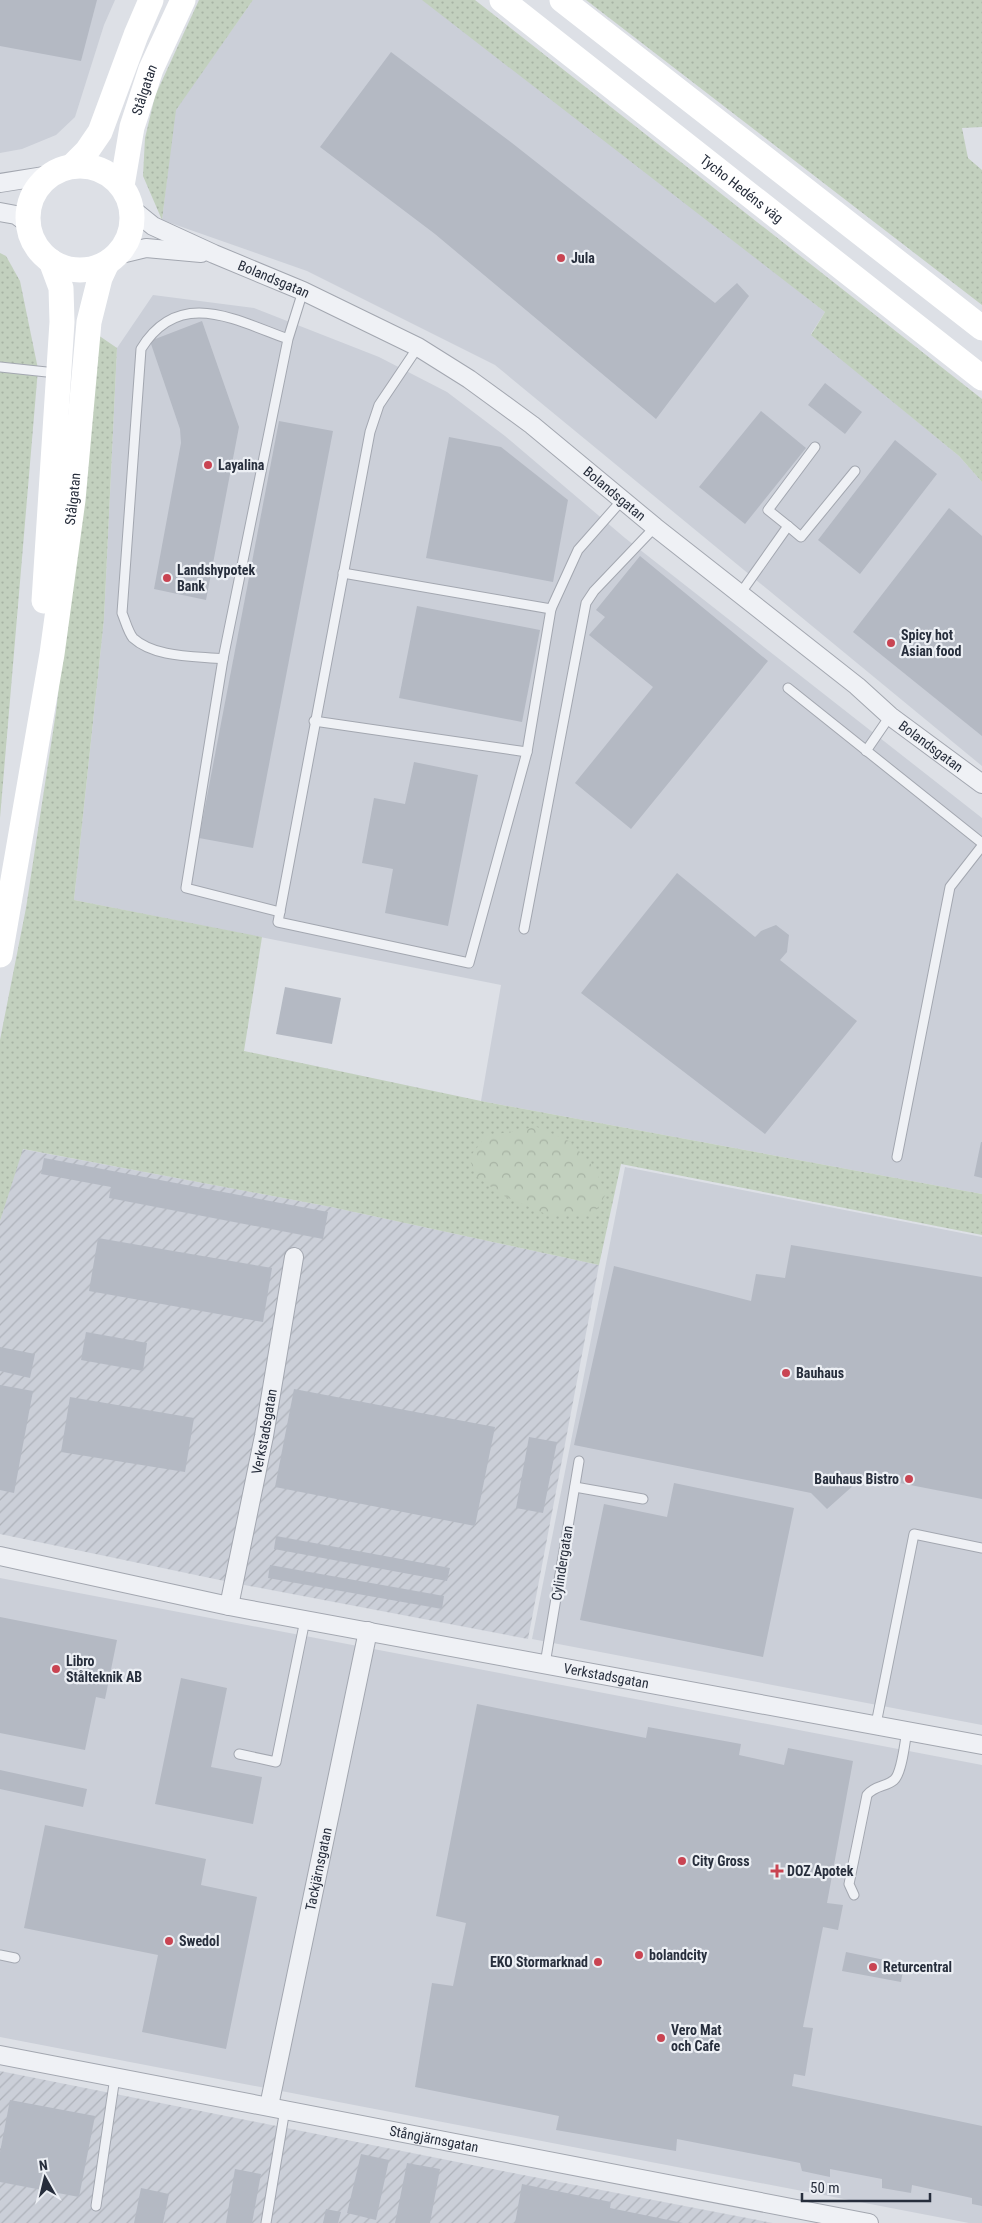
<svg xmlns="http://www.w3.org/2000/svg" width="982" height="2223" font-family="'Roboto Condensed',sans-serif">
	<defs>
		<pattern id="industrial-furrows" width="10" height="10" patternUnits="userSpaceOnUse" patternTransform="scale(1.25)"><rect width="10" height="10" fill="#cbcfd8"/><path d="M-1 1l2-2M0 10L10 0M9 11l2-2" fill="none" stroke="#aeb2ba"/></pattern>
		<pattern id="grass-dots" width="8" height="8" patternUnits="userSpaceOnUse" patternTransform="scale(1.25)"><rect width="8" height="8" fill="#c2d0be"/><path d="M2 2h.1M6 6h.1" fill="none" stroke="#a7b3a4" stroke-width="1.8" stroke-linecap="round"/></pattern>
		<pattern id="forest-crowns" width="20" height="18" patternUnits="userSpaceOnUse" patternTransform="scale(1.25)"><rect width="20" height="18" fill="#c2d0be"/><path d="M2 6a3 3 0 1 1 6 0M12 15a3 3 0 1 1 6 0" fill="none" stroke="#a7b3a4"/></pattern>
	</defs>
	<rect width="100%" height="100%" fill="#dde0e6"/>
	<g fill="#cbcfd8">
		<path d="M 0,0 L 115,0 L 104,25 L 75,117 L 56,135 L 22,149 L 0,153 Z"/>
		<path d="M 253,0 L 429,0 L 825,312 L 811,334 L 959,456 L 982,482 L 982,766 L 495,365 L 307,271 L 162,220 L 175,110 Z"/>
		<path d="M 153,295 L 254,308 L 379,357 L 447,392 L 505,436 L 625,538 L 982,818 L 982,1194 L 481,1101 L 501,985 L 74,900 L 104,619 L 117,348 Z"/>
		<path d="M 625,1167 L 982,1237 L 982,1725 L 532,1639 Z"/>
		<path d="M 0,1578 L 982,1765 L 982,2223 L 969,2223 L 0,2037 Z"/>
	</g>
	<g fill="url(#industrial-furrows)">
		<path d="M 22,1149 L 331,1207 L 599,1265 L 528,1639 L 234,1583 L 0,1534 L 0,1221 Z"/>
		<path d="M 0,2071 L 523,2175 L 773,2223 L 0,2223 Z"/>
	</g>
	<g fill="url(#grass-dots)">
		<path d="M 199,0 L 253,0 L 176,110 L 162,220 L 143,176 L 145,138 L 155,96 Z"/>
		<path d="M 422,0 L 475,0 L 982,399 L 982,482 L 959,456 L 811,335 L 825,312 Z"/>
		<path d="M 586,0 L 982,0 L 982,127 L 962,128 L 968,158 L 982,170 L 982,305 Z"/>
		<path d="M 0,253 L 6,256 L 20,281 L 38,369 L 0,818 Z"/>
		<path d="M 98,335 L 117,348 L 104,619 L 74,900 L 262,937 L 244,1051 L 481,1101 L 982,1194 L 982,1235 L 621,1164 L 599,1265 L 331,1207 L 23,1149 L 0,1221 L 0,1040 L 26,908 L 56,712 Z"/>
	</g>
	<path fill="url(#forest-crowns)" d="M 537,1127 L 571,1142 L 595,1169 L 606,1194 L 593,1215 L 548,1215 L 504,1196 L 477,1177 L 469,1158 L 486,1136 Z"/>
	<g fill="#b4b9c3">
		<path d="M 0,0 L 97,0 L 81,61 L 0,46 Z"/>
		<path d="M 391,52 L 512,143 L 715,303 L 737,283 L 749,296 L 656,419 L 435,234 L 320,147 Z"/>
		<path d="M 202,321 L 239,427 L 206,600 L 154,589 L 181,443 L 180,429 L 150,341 Z"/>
		<path d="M 825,383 L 862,412 L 845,434 L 808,405 Z"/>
		<path d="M 761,411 L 806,448 L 745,524 L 699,487 Z"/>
		<path d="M 279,421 L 333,431 L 253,848 L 199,838 Z"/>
		<path d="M 449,437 L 501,447 L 568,500 L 553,582 L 426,558 Z"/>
		<path d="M 895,440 L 937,474 L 860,574 L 818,540 Z"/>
		<path d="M 949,508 L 982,536 L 982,736 L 853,632 Z"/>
		<path d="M 640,556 L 768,661 L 631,829 L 575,783 L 653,687 L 589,635 L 605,617 L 596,610 Z"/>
		<path d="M 417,606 L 540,630 L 522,722 L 399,698 Z"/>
		<path d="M 414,762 L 478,775 L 448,926 L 385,913 L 393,869 L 362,863 L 374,798 L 405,804 Z"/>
		<path d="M 677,873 L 755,937 L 761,931 L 776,925 L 789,935 L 787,952 L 780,960 L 857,1021 L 765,1134 L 581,993 Z"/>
		<path d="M 285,987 L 341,998 L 332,1044 L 276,1034 Z"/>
		<path d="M 981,1142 L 982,1142 L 982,1178 L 974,1176 Z"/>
		<path d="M 44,1158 L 328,1212 L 323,1239 L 109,1198 L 111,1187 L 41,1174 Z"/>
		<path d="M 98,1238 L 272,1268 L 263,1322 L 89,1291 Z"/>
		<path d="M 791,1245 L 982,1277 L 982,1499 L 864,1476 L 827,1509 L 811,1493 L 574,1445 L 614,1266 L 751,1301 L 756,1274 L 785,1278 Z"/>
		<path d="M 86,1332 L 147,1343 L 143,1371 L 81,1360 Z"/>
		<path d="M 0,1347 L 35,1354 L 30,1378 L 0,1371 Z"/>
		<path d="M 0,1385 L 33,1391 L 14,1493 L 0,1490 Z"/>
		<path d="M 294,1389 L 495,1427 L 475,1526 L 275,1487 Z"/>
		<path d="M 70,1397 L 194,1418 L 185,1472 L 61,1452 Z"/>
		<path d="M 529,1437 L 557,1442 L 543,1513 L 516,1508 Z"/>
		<path d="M 674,1483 L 794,1508 L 763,1657 L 580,1620 L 604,1504 L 667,1517 Z"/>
		<path d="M 276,1536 L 450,1568 L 447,1581 L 274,1549 Z"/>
		<path d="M 270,1565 L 444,1596 L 442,1609 L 268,1578 Z"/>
		<path d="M 0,1617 L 117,1640 L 105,1699 L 96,1697 L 85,1750 L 0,1733 Z"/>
		<path d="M 181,1678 L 227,1688 L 211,1767 L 262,1777 L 253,1824 L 155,1804 Z"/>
		<path d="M 477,1704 L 646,1738 L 648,1727 L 741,1744 L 739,1755 L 784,1765 L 788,1748 L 853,1761 L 827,1903 L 843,1905 L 838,1930 L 823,1927 L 803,2027 L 813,2028 L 805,2076 L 794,2074 L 792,2086 L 982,2126 L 982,2206 L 972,2204 L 972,2198 L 912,2185 L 911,2193 L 882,2188 L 882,2179 L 830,2169 L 830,2177 L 802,2171 L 800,2163 L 677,2139 L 676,2151 L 556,2130 L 559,2116 L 415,2087 L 432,1983 L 453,1986 L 466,1923 L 436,1916 Z"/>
		<path d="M 0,1770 L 87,1789 L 83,1807 L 0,1789 Z"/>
		<path d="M 45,1825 L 206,1859 L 201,1885 L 257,1897 L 226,2049 L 142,2032 L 158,1955 L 24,1928 Z"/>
		<path d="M 846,1952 L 904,1964 L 901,1982 L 842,1971 Z"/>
		<path d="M 10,2100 L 95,2116 L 79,2197 L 0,2182 L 0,2152 Z"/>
		<path d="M 361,2154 L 389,2160 L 376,2220 L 347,2213 Z"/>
		<path d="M 407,2163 L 440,2169 L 430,2223 L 395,2223 Z"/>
		<path d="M 235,2169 L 261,2174 L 252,2223 L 226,2223 Z"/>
		<path d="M 522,2184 L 611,2202 L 610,2208 L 683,2223 L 515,2223 Z"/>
		<path d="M 141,2188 L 169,2194 L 163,2223 L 134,2223 Z"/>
		<path d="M 326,2209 L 341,2212 L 338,2223 L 323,2223 Z"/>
	</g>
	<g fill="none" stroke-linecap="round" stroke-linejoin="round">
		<g stroke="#a3a7b0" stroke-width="11">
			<g id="service">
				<path d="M 288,339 C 235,320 179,287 141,349 L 122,613 C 125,620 128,632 133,638 C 155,658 195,656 223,659 L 288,339 L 303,291"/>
				<path d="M 418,347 L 379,405 L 370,432 L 278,922 L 469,963 L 527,752 L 551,609"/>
				<path d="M 0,367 L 56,373"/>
				<path d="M 788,526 L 768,510 L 815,447"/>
				<path d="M 343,573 L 551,609 L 578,550 L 623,499"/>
				<path d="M 740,594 L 788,526 L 801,537 L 855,471"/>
				<path d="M 223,659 L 186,888 L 280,912"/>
				<path d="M 788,688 L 982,843"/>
				<path d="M 314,721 L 527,752"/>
				<path d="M 866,751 L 890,716"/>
				<path d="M 524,929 L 586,603 L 594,591 L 655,527"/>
				<path d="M 897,1157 L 950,887 L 982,846"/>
				<path d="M 575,1487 L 643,1499"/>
				<path d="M 545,1664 L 579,1461"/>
				<path d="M 876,1724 L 914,1534 L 982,1548"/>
				<path d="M 239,1754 L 276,1762 L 305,1620"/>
				<path d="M 854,1895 L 849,1884 L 867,1795 C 875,1785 886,1787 894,1780 C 902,1773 905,1741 907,1730"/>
				<path d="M 0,1955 L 15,1958"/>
				<path d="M 96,2206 L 115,2077"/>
				<path d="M 266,2223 L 285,2109"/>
			</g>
		</g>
		<g stroke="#a3a7b0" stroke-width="20">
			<g id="minor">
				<path d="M 0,183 L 50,175"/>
				<path id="s1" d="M 132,209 L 153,226 L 214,254 L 303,291 L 418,347 L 469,379 L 532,425 L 655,527 L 857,686 L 890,716 L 982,784"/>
				<path d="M 0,212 L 16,215 L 27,223"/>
				<path d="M 117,255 L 146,248 L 201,253"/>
				<path id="s2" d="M 0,1556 L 229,1606 L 982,1745"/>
				<path id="s3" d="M 229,1606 L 264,1436 L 294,1257"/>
				<path id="s4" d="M 0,2055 L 869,2223"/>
				<path id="s5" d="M 269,2106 L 368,1631"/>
			</g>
		</g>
		<use href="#service" stroke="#eff1f5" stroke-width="9"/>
		<use href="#minor" stroke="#eff1f5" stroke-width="18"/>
		<g stroke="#fff" stroke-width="25">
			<path id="s6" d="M 502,0 L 982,378"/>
			<path d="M 562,0 L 982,328"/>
			<path d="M 72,166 L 87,151 L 100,132 L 136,35 L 151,0"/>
			<circle cx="80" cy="218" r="52"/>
			<path id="s7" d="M 122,186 L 132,127 L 151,69 L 183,0"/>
			<path d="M 44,601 L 62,322 L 61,288 L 51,261"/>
			<path id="s8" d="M 0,955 L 52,654 L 73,500 L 89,322 L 100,278 L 107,263"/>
		</g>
	</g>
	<g fill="#c94452" stroke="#eceff4" stroke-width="2">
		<circle cx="561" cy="258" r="5"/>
		<circle cx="208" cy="465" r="5"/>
		<circle cx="167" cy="578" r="5"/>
		<circle cx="891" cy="643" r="5"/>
		<circle cx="786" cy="1373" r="5"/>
		<circle cx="909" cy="1479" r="5"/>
		<circle cx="56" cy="1669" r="5"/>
		<circle cx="682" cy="1861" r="5"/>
		<path d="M774.5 1863.5h5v5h5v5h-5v5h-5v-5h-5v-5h5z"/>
		<circle cx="169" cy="1941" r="5"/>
		<circle cx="639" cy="1955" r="5"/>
		<circle cx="598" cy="1962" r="5"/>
		<circle cx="873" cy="1967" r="5"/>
		<circle cx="661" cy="2038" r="5"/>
	</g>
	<g text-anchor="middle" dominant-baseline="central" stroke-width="4.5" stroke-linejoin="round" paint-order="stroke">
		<g font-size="14" fill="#272e3c" stroke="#eceff4">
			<text stroke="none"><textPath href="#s7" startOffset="99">Stålgatan</textPath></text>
			<text stroke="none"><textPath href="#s6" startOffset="305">Tycho Hedéns väg</textPath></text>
			<text stroke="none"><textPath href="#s1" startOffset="159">Bolandsgatan</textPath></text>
			<text stroke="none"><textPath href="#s1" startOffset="564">Bolandsgatan</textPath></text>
			<text stroke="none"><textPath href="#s8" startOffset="462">Stålgatan</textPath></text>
			<text stroke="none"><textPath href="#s1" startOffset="969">Bolandsgatan</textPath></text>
			<text stroke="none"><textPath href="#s3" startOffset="178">Verkstadsgatan</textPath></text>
			<text transform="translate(562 1563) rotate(-81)">Cylindergatan</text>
			<text stroke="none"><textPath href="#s2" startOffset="618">Verkstadsgatan</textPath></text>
			<text stroke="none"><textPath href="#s5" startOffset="242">Tackjärnsgatan</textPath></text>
			<text stroke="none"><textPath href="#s4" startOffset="442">Stångjärnsgatan</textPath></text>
		</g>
		<g font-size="14" font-weight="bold" fill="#272e3c" stroke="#eceff4" text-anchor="start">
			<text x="571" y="258">Jula</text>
			<text x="218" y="465">Layalina</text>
			<text x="177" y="570">Landshypotek<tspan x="177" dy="16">Bank</tspan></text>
			<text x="901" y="635">Spicy hot<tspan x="901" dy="16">Asian food</tspan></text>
			<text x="796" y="1373">Bauhaus</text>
			<text x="899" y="1479" text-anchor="end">Bauhaus Bistro</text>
			<text x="66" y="1661">Libro<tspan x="66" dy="16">Stålteknik AB</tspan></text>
			<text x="692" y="1861">City Gross</text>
			<text x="787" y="1871">DOZ Apotek</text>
			<text x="179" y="1941">Swedol</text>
			<text x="649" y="1955">bolandcity</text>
			<text x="588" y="1962" text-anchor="end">EKO Stormarknad</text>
			<text x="883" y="1967">Returcentral</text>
			<text x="671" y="2030">Vero Mat<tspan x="671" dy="16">och Cafe</tspan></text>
		</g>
	</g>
	<g transform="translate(45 2178) rotate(352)" stroke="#eceff4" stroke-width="4" paint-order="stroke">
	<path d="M0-4L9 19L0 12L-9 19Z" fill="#272e3c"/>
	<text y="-8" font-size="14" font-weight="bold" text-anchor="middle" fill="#272e3c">N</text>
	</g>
	<path d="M802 2193v8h128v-8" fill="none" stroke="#272e3c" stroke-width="2.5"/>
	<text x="810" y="2193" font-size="15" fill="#272e3c" stroke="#eceff4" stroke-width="4" paint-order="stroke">50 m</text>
</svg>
